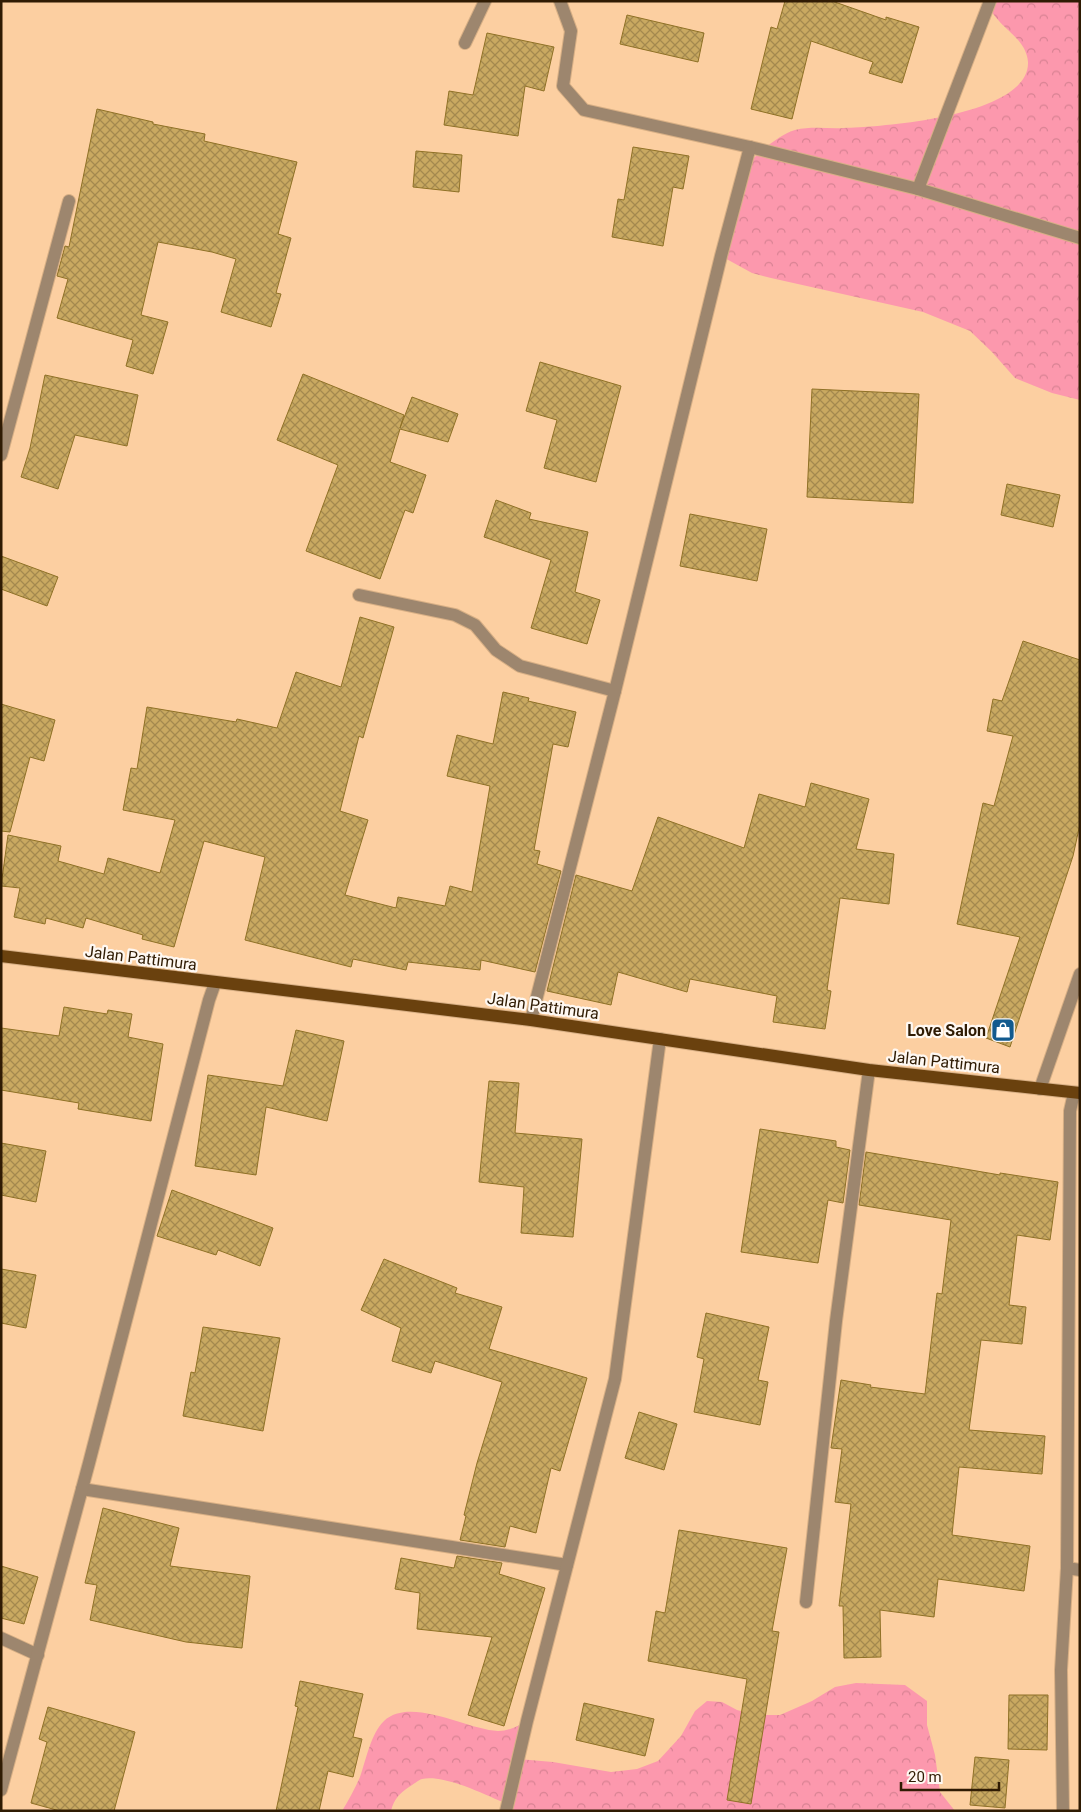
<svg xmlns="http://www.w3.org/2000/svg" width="1081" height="1812" font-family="Roboto,sans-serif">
	<defs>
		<pattern id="forest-crowns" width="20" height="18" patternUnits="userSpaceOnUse" patternTransform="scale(1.25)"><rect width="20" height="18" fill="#fc98ad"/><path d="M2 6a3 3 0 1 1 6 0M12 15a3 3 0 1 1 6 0" fill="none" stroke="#d88293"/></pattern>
		<pattern id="building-cross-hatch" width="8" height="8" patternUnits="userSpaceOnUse" patternTransform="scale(1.25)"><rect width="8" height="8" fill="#c9a961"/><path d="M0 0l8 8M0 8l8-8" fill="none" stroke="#a4894e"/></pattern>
	</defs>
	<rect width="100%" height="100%" fill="#fccfa1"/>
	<g fill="url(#forest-crowns)">
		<path d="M 987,1 L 1080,1 L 1080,400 L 1052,393 L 1015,378 L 992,352 L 970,331 L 923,312 L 771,278 L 752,273 L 721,256 C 724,242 738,175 744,168 C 755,156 779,134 795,130 C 812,126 828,129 844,128 C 883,127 1030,116 1028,62 C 1026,35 995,28 987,1 Z"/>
		<path d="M 856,1683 L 905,1685 L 927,1701 L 927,1725 L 935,1755 L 940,1792 L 955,1811 L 506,1811 L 507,1804 C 486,1795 444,1774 422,1779 C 418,1780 413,1785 409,1787 C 399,1794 394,1799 391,1811 L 342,1811 C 349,1800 355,1788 360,1777 C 366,1760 371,1733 384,1721 C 411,1696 467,1730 498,1731 C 509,1731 518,1726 527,1721 L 518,1759 L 553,1762 L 611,1772 L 637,1769 L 658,1761 L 681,1736 L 695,1711 L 707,1701 L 722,1702 L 737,1710 L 757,1715 L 780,1715 L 812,1701 L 835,1687 Z"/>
	</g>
	<g fill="url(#building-cross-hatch)" stroke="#8f7126">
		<path d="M 785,1 L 832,1 L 886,20 L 886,17 L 919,27 L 902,83 L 869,73 L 873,62 L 811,41 L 792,119 L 751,109 L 771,27 L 777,29 Z"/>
		<path d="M 627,15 L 704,33 L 698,62 L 620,44 Z"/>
		<path d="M 487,33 L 554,47 L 544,91 L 525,86 L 518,136 L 444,125 L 449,91 L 473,95 Z"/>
		<path d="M 97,109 L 153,122 L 153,124 L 205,134 L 204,141 L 297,162 L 278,234 L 291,238 L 276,293 L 281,294 L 271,327 L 221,312 L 236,259 L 212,252 L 158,242 L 141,315 L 168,322 L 153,374 L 126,366 L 133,340 L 57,318 L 68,279 L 57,276 L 65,246 L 69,247 Z"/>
		<path d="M 633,147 L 689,156 L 683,189 L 673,187 L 663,246 L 612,237 L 618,199 L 624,200 Z"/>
		<path d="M 416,151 L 462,155 L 459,192 L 413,187 Z"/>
		<path d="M 540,362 L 621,386 L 596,482 L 544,468 L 557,420 L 526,411 Z"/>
		<path d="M 303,374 L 404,415 L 400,428 L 412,397 L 458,414 L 448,442 L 400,429 L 390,462 L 426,475 L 413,513 L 405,510 L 380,579 L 306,551 L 338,465 L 277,440 Z"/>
		<path d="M 45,375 L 138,395 L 127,446 L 75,435 L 58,489 L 21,477 L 30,448 Z"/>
		<path d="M 812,389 L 919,394 L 913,503 L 807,497 Z"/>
		<path d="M 1007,484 L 1060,495 L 1053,527 L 1001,515 Z"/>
		<path d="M 496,500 L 531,513 L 529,519 L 588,532 L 575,592 L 600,600 L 587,644 L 531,628 L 551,560 L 484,537 Z"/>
		<path d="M 690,514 L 767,529 L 757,581 L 680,566 Z"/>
		<path d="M 1,556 L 58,577 L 47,606 L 1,589 Z"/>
		<path d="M 360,617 L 394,627 L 363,738 L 359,736 L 340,811 L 368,820 L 345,895 L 396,908 L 398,897 L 445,906 L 450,886 L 472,892 L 490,786 L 447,776 L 457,735 L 493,744 L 503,692 L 529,698 L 528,701 L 576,712 L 568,747 L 553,744 L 534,850 L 540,851 L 537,864 L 561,871 L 535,972 L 481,960 L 480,970 L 408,962 L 406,970 L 353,959 L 351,967 L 245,940 L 265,857 L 204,841 L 174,947 L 142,939 L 143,935 L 86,918 L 83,928 L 46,918 L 45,924 L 14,917 L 20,888 L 1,886 L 8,835 L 61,846 L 58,861 L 104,874 L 108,858 L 160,873 L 175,820 L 123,810 L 131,768 L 137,769 L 147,707 L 236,722 L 237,719 L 277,728 L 296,672 L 341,687 Z"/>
		<path d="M 1023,641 L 1080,660 L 1080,824 L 1073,856 L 1010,1047 L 986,1038 L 1020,937 L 957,924 L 983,803 L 994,806 L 1013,736 L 987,731 L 993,699 L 1002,701 Z"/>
		<path d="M 1,704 L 55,720 L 44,761 L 30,757 L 10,832 L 1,831 Z"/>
		<path d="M 811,783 L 869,799 L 856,849 L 894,854 L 889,904 L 840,898 L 827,990 L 831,991 L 825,1029 L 773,1022 L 777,996 L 690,979 L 687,992 L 618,972 L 611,1005 L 547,991 L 576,875 L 632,891 L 658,817 L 744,848 L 759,794 L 805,807 Z"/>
		<path d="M 64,1007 L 107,1014 L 108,1010 L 132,1014 L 128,1037 L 163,1044 L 151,1121 L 78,1109 L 79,1103 L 1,1090 L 1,1028 L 59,1036 Z"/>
		<path d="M 296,1030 L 344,1041 L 327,1121 L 266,1107 L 256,1175 L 195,1166 L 208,1075 L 283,1086 Z"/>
		<path d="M 489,1081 L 519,1083 L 515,1133 L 582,1139 L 573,1237 L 521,1233 L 524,1187 L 479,1182 Z"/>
		<path d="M 760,1129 L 836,1141 L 836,1147 L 850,1150 L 843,1203 L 828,1200 L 818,1263 L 741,1252 Z"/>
		<path d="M 1,1143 L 46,1151 L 36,1202 L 1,1195 Z"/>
		<path d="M 866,1152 L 1000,1175 L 1000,1173 L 1058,1182 L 1050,1240 L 1017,1235 L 1009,1305 L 1026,1307 L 1022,1344 L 981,1340 L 969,1430 L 1045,1436 L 1042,1474 L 959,1467 L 952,1535 L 1030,1546 L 1024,1591 L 938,1579 L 934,1617 L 880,1610 L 881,1657 L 844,1658 L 843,1606 L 839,1606 L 851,1504 L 835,1502 L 842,1449 L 831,1448 L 841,1380 L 871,1385 L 870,1387 L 925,1394 L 937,1293 L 942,1294 L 951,1220 L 859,1205 Z"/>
		<path d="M 172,1190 L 273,1228 L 260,1266 L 218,1250 L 216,1255 L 157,1236 Z"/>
		<path d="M 384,1259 L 457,1288 L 455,1293 L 502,1307 L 489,1349 L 587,1378 L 560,1471 L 551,1468 L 536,1533 L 510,1526 L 505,1547 L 460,1540 L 466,1516 L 464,1515 L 477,1463 L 502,1382 L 435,1361 L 431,1373 L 392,1361 L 401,1328 L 361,1310 Z"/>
		<path d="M 1,1269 L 36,1275 L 26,1328 L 1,1323 Z"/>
		<path d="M 706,1313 L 769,1327 L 758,1380 L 768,1382 L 760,1425 L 694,1412 L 704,1359 L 697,1357 Z"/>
		<path d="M 203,1327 L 280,1338 L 263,1431 L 183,1416 L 191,1372 L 195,1373 Z"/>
		<path d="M 639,1412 L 677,1424 L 664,1470 L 625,1458 Z"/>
		<path d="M 103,1508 L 179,1528 L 170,1566 L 250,1576 L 242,1648 L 186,1642 L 90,1620 L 97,1585 L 85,1583 Z"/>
		<path d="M 679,1530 L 787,1548 L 772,1631 L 779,1632 L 751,1804 L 727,1800 L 747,1679 L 648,1661 L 656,1611 L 665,1613 Z"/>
		<path d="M 457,1556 L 502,1563 L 499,1574 L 545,1588 L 504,1726 L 468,1715 L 492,1637 L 417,1629 L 420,1593 L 395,1589 L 401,1558 L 454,1568 Z"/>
		<path d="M 1,1566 L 38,1577 L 24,1624 L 1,1618 Z"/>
		<path d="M 300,1681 L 363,1694 L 353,1737 L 362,1739 L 353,1777 L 328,1771 L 319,1811 L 276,1811 L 298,1707 L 295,1706 Z"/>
		<path d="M 1009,1695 L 1048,1695 L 1047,1750 L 1008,1749 Z"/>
		<path d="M 584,1703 L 654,1719 L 645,1756 L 576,1740 Z"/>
		<path d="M 48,1707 L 135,1732 L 114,1811 L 60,1811 L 31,1803 L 47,1742 L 39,1739 Z"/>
		<path d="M 975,1757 L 1009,1760 L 1005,1808 L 970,1805 Z"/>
	</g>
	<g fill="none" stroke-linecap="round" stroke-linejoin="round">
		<g stroke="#d7af85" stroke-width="14">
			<g id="minor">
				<path d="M 560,1 L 571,31 L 563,86 L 584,110 L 750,147 L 918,189 L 1080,238"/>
				<path d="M 465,43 L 485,1"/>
				<path d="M 918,189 L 990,1"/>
				<path d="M 1,455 L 69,201"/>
				<path d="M 359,595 L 455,615 L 475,625 L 496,650 L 520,666 L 615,691"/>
				<path d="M 531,1020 L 615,691 L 721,256 L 750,147"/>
				<path d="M 1040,1089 L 1080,974"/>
				<path d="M 82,1489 L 567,1565"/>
				<path d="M 1067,1568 L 1080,1570"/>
				<path d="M 806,1602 L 836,1321 L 869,1070"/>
				<path d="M 1,1638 L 38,1655"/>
				<path d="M 1,1790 L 89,1463 L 209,1000 L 215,983"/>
				<path d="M 506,1811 L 527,1721 L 615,1379 L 660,1039"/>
				<path d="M 1063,1811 L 1061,1670 L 1067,1568 L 1070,1111 L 1074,1093"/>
			</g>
		</g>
		<g stroke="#d7af85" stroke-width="14">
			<path id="primary" d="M 1,956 L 531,1020 L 869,1070 L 1080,1093"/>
		</g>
		<use href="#minor" stroke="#9d866e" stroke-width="12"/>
		<use href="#primary" stroke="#6a410e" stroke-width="12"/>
	</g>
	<defs>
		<g id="shop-square" transform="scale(1.25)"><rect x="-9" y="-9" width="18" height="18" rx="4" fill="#125a8e" stroke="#fef8f2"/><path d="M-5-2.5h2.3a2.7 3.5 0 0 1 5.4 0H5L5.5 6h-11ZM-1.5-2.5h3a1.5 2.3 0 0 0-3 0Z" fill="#fff"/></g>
	</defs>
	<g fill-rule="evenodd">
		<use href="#shop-square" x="1003" y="1030"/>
	</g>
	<g text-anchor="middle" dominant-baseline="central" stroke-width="4.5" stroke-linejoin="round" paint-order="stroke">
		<g font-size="16" fill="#2f1b03" stroke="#fef8f2">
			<text transform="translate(141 958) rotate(7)">Jalan Pattimura</text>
			<text transform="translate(543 1006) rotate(8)">Jalan Pattimura</text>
			<text transform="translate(944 1062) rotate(6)">Jalan Pattimura</text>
		</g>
		<g font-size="16" font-weight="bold" fill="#2f1b03" stroke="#fef8f2" text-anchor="end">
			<text x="986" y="1030">Love Salon</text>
		</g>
	</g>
	<rect width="1081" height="1812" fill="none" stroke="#2f1b03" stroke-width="5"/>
	<path d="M901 1782v8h98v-8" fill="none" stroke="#2f1b03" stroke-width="2.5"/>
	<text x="908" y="1782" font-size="15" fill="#2f1b03" stroke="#fef8f2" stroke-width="4" paint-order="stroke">20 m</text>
</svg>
